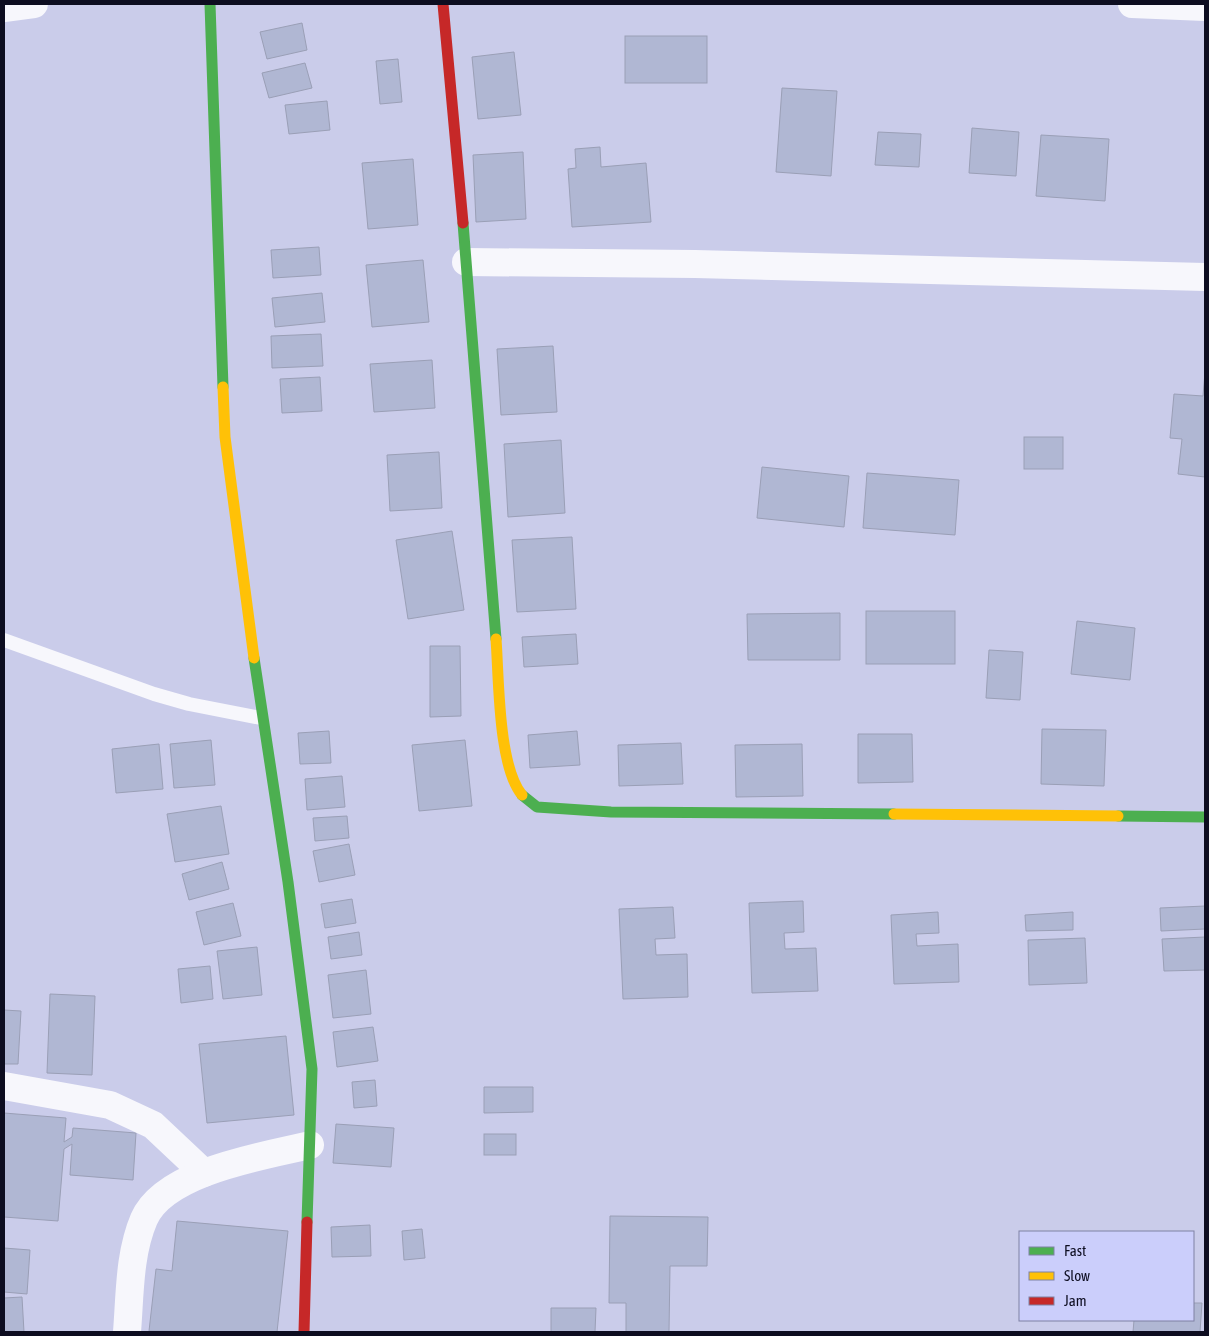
<svg xmlns="http://www.w3.org/2000/svg" width="1209" height="1336" font-family="'Asap Condensed',sans-serif">
	<rect width="100%" height="100%" fill="#caccea"/>
	<g fill="#b0b7d3" stroke="#9a9fb6">
		<path d="M 302,23 L 307,50 L 267,59 L 260,32 Z"/>
		<rect x="625" y="36" width="82" height="47"/>
		<path d="M 514,52 L 521,115 L 478,119 L 472,57 Z"/>
		<path d="M 398,59 L 402,102 L 380,104 L 376,61 Z"/>
		<path d="M 305,63 L 312,88 L 269,98 L 262,73 Z"/>
		<path d="M 782,88 L 837,91 L 831,176 L 776,172 Z"/>
		<path d="M 327,101 L 330,130 L 289,134 L 285,105 Z"/>
		<path d="M 972,128 L 1019,132 L 1016,176 L 969,173 Z"/>
		<path d="M 878,132 L 921,134 L 919,167 L 875,165 Z"/>
		<path d="M 1041,135 L 1109,139 L 1105,201 L 1036,196 Z"/>
		<path d="M 600,147 L 601,167 L 646,163 L 651,222 L 572,227 L 568,169 L 576,168 L 575,149 Z"/>
		<path d="M 523,152 L 526,219 L 476,222 L 473,155 Z"/>
		<path d="M 413,159 L 418,225 L 368,229 L 362,163 Z"/>
		<path d="M 319,247 L 321,275 L 273,278 L 271,250 Z"/>
		<path d="M 423,260 L 429,322 L 372,327 L 366,265 Z"/>
		<path d="M 322,293 L 325,322 L 275,327 L 272,298 Z"/>
		<path d="M 321,334 L 323,366 L 272,368 L 271,336 Z"/>
		<path d="M 553,346 L 557,412 L 501,415 L 497,349 Z"/>
		<path d="M 432,360 L 435,408 L 374,412 L 370,364 Z"/>
		<path d="M 1205,372 L 1205,477 L 1178,474 L 1182,439 L 1170,438 L 1174,394 L 1203,396 Z"/>
		<path d="M 320,377 L 322,411 L 282,413 L 280,379 Z"/>
		<rect x="1024" y="437" width="39" height="32"/>
		<path d="M 561,440 L 565,513 L 508,517 L 504,444 Z"/>
		<path d="M 439,452 L 442,508 L 390,511 L 387,455 Z"/>
		<path d="M 762,467 L 849,476 L 844,527 L 757,518 Z"/>
		<path d="M 867,473 L 959,480 L 955,535 L 863,528 Z"/>
		<path d="M 452,531 L 464,610 L 408,619 L 396,540 Z"/>
		<path d="M 572,537 L 576,609 L 517,612 L 512,540 Z"/>
		<rect x="866" y="611" width="89" height="53"/>
		<path d="M 840,613 L 840,660 L 748,660 L 747,614 Z"/>
		<path d="M 1077,621 L 1135,628 L 1130,680 L 1071,674 Z"/>
		<path d="M 576,634 L 578,664 L 524,667 L 522,637 Z"/>
		<path d="M 430,646 L 460,646 L 461,716 L 430,717 Z"/>
		<path d="M 989,650 L 1023,652 L 1020,700 L 986,698 Z"/>
		<path d="M 1042,729 L 1106,730 L 1104,786 L 1041,784 Z"/>
		<path d="M 329,731 L 331,763 L 300,764 L 298,733 Z"/>
		<path d="M 577,731 L 580,765 L 530,768 L 528,735 Z"/>
		<path d="M 858,734 L 912,734 L 913,782 L 858,783 Z"/>
		<path d="M 211,740 L 215,785 L 174,788 L 170,744 Z"/>
		<path d="M 465,740 L 472,806 L 419,811 L 412,745 Z"/>
		<path d="M 681,743 L 683,784 L 619,786 L 618,745 Z"/>
		<path d="M 159,744 L 163,789 L 116,793 L 112,749 Z"/>
		<path d="M 802,744 L 803,796 L 736,797 L 735,745 Z"/>
		<path d="M 342,776 L 345,807 L 307,810 L 305,779 Z"/>
		<path d="M 221,806 L 229,854 L 175,862 L 167,814 Z"/>
		<path d="M 347,816 L 349,838 L 315,841 L 313,818 Z"/>
		<path d="M 349,844 L 355,875 L 319,882 L 313,851 Z"/>
		<path d="M 222,862 L 229,889 L 189,900 L 182,874 Z"/>
		<path d="M 352,899 L 356,923 L 325,928 L 321,904 Z"/>
		<path d="M 803,901 L 804,932 L 784,933 L 785,949 L 816,948 L 818,991 L 752,993 L 749,903 Z"/>
		<path d="M 233,903 L 241,936 L 204,945 L 196,912 Z"/>
		<path d="M 1205,906 L 1205,929 L 1161,931 L 1160,908 Z"/>
		<path d="M 673,907 L 675,938 L 655,939 L 656,955 L 687,954 L 688,997 L 623,999 L 619,909 Z"/>
		<path d="M 938,912 L 939,933 L 916,934 L 917,946 L 958,944 L 959,982 L 894,984 L 891,915 Z"/>
		<path d="M 1073,912 L 1073,930 L 1026,931 L 1025,915 Z"/>
		<path d="M 359,932 L 362,955 L 331,959 L 328,937 Z"/>
		<path d="M 1205,937 L 1205,970 L 1164,971 L 1162,939 Z"/>
		<path d="M 1085,938 L 1087,983 L 1029,985 L 1028,940 Z"/>
		<path d="M 257,947 L 262,995 L 223,999 L 217,951 Z"/>
		<path d="M 210,966 L 213,999 L 181,1003 L 178,969 Z"/>
		<path d="M 366,970 L 371,1014 L 333,1018 L 328,975 Z"/>
		<path d="M 50,994 L 95,996 L 92,1075 L 47,1073 Z"/>
		<path d="M 4,1010 L 21,1011 L 18,1064 L 4,1064 Z"/>
		<path d="M 373,1027 L 378,1061 L 337,1067 L 333,1032 Z"/>
		<path d="M 286,1036 L 294,1115 L 207,1123 L 199,1044 Z"/>
		<path d="M 375,1080 L 377,1106 L 354,1108 L 352,1082 Z"/>
		<path d="M 484,1087 L 533,1087 L 533,1112 L 484,1113 Z"/>
		<path d="M 4,1113 L 66,1118 L 64,1142 L 72,1137 L 73,1128 L 136,1133 L 133,1180 L 70,1175 L 72,1144 L 64,1149 L 58,1221 L 4,1217 Z"/>
		<path d="M 336,1124 L 394,1128 L 391,1167 L 333,1163 Z"/>
		<rect x="484" y="1134" width="32" height="21"/>
		<path d="M 610,1216 L 708,1217 L 707,1266 L 670,1266 L 669,1332 L 626,1332 L 626,1303 L 609,1303 Z"/>
		<path d="M 177,1221 L 288,1231 L 277,1332 L 149,1331 L 156,1269 L 172,1271 Z"/>
		<path d="M 370,1225 L 371,1256 L 332,1257 L 331,1227 Z"/>
		<path d="M 422,1229 L 425,1258 L 404,1260 L 402,1231 Z"/>
		<path d="M 4,1248 L 30,1250 L 27,1294 L 4,1292 Z"/>
		<path d="M 22,1297 L 24,1332 L 4,1332 L 4,1298 Z"/>
		<path d="M 1193,1303 L 1202,1303 L 1200,1332 L 1133,1332 L 1134,1320 L 1193,1320 Z"/>
		<path d="M 551,1308 L 596,1308 L 595,1332 L 551,1332 Z"/>
	</g>
	<g fill="none" stroke-linecap="round" stroke-linejoin="round">
		<path stroke="#f7f7fc" stroke-width="14" d="M 4,640 L 154,694 L 189,704 L 261,718"/>
		<g stroke="#f7f7fc" stroke-width="28">
			<path d="M 1132,4 L 1205,7"/>
			<path d="M 4,8 L 34,4"/>
			<path d="M 466,262 L 695,264 L 1205,277"/>
			<path d="M 4,1086 L 110,1105 L 153,1125 L 204,1173"/>
			<path d="M 127,1332 C 130,1295 129,1254 144,1219 C 165,1171 264,1156 310,1145"/>
		</g>
		<g stroke="#4caf50" stroke-width="11">
			<path d="M 210,4 L 223,387"/>
			<path d="M 463,223 L 496,639"/>
			<path d="M 254,658 L 288,882 L 312,1069 L 307,1222"/>
			<path d="M 522,795 L 537,807 L 611,812 L 894,814"/>
			<path d="M 1118,816 L 1205,817"/>
		</g>
		<g stroke="#ffc107" stroke-width="11">
			<path d="M 223,387 L 225,437 L 254,658"/>
			<path d="M 496,639 C 499,679 498,766 522,795"/>
			<path d="M 894,814 L 1118,816"/>
		</g>
		<g stroke="#c62828" stroke-width="11">
			<path d="M 443,4 L 463,223"/>
			<path d="M 304,1332 L 307,1222"/>
		</g>
	</g>
	<rect width="1209" height="1336" fill="none" stroke="#0d0d20" stroke-width="10"/>
	<rect x="1019" y="1231" width="175" height="90" fill="#cbcefb" stroke="#7f81a3"/>
	<rect x="1029" y="1247" width="25" height="8" fill="#4caf50" stroke="#7f81a3"/>
	<text x="1064" y="1256" font-size="15" fill="#0d0d20">Fast</text>
	<rect x="1029" y="1272" width="25" height="8" fill="#ffc107" stroke="#7f81a3"/>
	<text x="1064" y="1281" font-size="15" fill="#0d0d20">Slow</text>
	<rect x="1029" y="1297" width="25" height="8" fill="#c62828" stroke="#7f81a3"/>
	<text x="1064" y="1306" font-size="15" fill="#0d0d20">Jam</text>
</svg>
